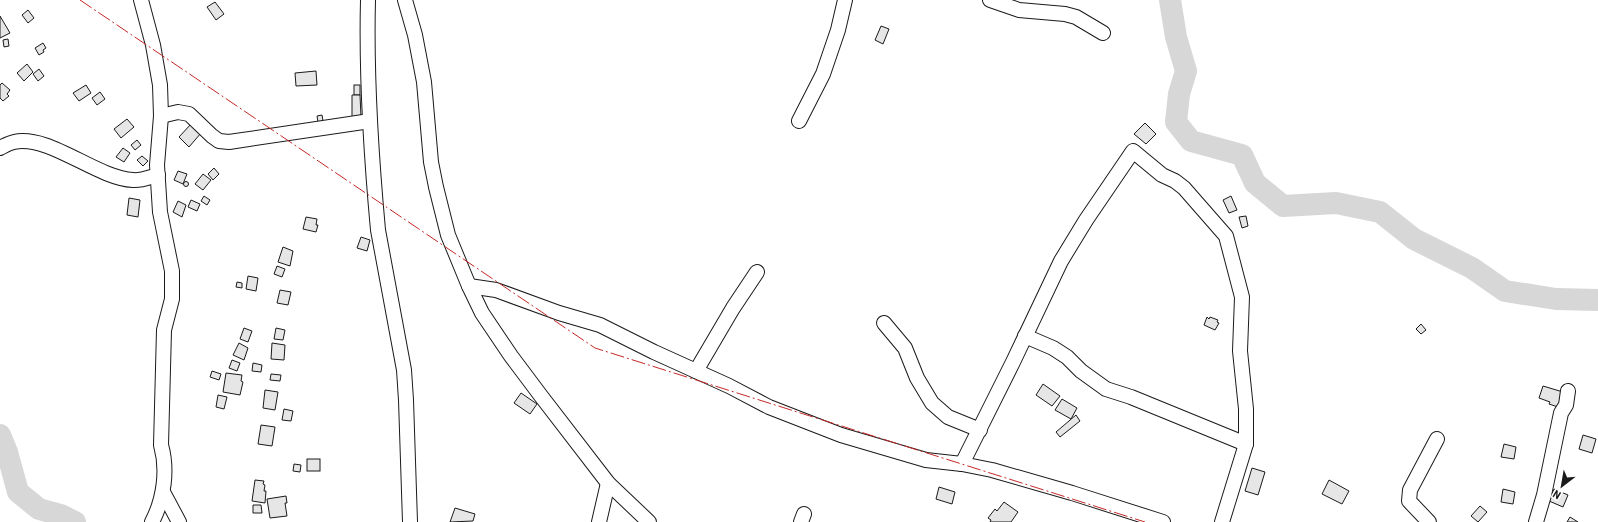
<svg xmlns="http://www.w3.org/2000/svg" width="1598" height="522" font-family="'Roboto Condensed',sans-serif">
	<rect width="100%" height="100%" fill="#fff"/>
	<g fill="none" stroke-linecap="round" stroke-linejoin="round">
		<g stroke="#d7d7d7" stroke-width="22">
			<path d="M 1170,0 L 1176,37 L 1186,71 L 1179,94 L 1176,122 L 1191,141 L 1242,155 L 1255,183 L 1283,206 L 1336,203 L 1380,212 L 1414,239 L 1472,268 L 1505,291 L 1556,299 L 1598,300"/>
			<path d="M 0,435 L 7,452 L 18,492 L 39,509 L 61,515 L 75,522"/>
		</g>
	</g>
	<g fill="#e6e6e6" stroke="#1a1a1a">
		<path d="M 215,2 L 224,14 L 216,20 L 207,7 Z"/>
		<path d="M 28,10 L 34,18 L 28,23 L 22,15 Z"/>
		<path d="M 0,16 L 10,33 L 0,38 Z"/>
		<path d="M 881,26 L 889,29 L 883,44 L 875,40 Z"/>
		<path d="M 8,39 L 9,46 L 4,47 L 3,40 Z"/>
		<path d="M 43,43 L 46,48 L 43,50 L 44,52 L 39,55 L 35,48 Z"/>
		<path d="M 27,64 L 33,72 L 24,81 L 17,73 Z"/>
		<path d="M 39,69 L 44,76 L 38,81 L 33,74 Z"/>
		<path d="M 316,71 L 317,85 L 296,86 L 295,73 Z"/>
		<path d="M 2,83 L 10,90 L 7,94 L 9,96 L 3,101 L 0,98 L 0,85 Z"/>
		<path d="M 86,85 L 91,93 L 79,101 L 73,93 Z"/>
		<rect x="354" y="85" width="6" height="10"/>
		<path d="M 100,92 L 105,99 L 97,105 L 92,98 Z"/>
		<path d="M 352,95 L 360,95 L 361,117 L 352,117 Z"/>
		<path d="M 322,115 L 323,121 L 318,122 L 317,116 Z"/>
		<path d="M 127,119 L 134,127 L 121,138 L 114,129 Z"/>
		<path d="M 1145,123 L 1156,134 L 1146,144 L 1134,134 Z"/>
		<path d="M 191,124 L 201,133 L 189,147 L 179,137 Z"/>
		<path d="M 137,140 L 141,145 L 135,150 L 131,145 Z"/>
		<path d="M 123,148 L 130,153 L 124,162 L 116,157 Z"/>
		<path d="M 142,156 L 148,161 L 143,166 L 137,160 Z"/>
		<path d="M 214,168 L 219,174 L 213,180 L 208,174 Z"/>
		<path d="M 178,171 L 187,174 L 183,184 L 174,180 Z"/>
		<path d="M 203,174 L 211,180 L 203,190 L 195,184 Z"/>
		<circle cx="186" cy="184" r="2.5"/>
		<path d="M 204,196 L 210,200 L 207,205 L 201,201 Z"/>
		<path d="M 1231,196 L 1237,210 L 1229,213 L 1223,200 Z"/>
		<path d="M 129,198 L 140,200 L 138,217 L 127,215 Z"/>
		<path d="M 191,200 L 200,204 L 197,211 L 188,207 Z"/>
		<path d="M 178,201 L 186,205 L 182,217 L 173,212 Z"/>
		<path d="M 1246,216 L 1248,226 L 1242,228 L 1239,217 Z"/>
		<path d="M 306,217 L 317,219 L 316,225 L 318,225 L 316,232 L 303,229 Z"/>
		<path d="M 361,237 L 370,240 L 367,251 L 357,248 Z"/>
		<path d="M 283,247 L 293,251 L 290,266 L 278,262 Z"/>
		<path d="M 277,266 L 285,269 L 282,277 L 274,274 Z"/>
		<path d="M 248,276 L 258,278 L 256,291 L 246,289 Z"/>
		<path d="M 237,282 L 242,283 L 242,288 L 236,287 Z"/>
		<path d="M 280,290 L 291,292 L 288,305 L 277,303 Z"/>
		<path d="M 1207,317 L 1209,319 L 1210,317 L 1218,320 L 1217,322 L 1219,323 L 1215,330 L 1204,325 Z"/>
		<path d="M 1421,324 L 1426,330 L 1421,334 L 1416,329 Z"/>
		<path d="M 244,328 L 252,331 L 248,342 L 240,339 Z"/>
		<path d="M 276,328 L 285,330 L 283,340 L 274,339 Z"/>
		<path d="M 239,343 L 248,348 L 244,360 L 233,355 Z"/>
		<path d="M 272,343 L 285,345 L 284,360 L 271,359 Z"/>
		<path d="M 232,360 L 240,363 L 237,371 L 229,368 Z"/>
		<path d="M 253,363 L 262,365 L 261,372 L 252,371 Z"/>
		<path d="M 212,371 L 221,374 L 219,380 L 210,377 Z"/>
		<path d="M 226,373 L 242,375 L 241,381 L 243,382 L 240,395 L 223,392 Z"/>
		<path d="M 271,374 L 281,375 L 280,381 L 270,380 Z"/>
		<path d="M 1043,384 L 1060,396 L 1052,406 L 1036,395 Z"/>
		<path d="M 1543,386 L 1563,392 L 1558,407 L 1549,404 L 1550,402 L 1539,398 Z"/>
		<path d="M 265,390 L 278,392 L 275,410 L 263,408 Z"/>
		<path d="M 521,393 L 537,404 L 530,414 L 514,403 Z"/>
		<path d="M 218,395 L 227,397 L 224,409 L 216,407 Z"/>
		<path d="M 1062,399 L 1077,408 L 1071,419 L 1055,410 Z"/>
		<path d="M 284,409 L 293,411 L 291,421 L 282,420 Z"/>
		<path d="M 1076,415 L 1080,421 L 1060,437 L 1056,432 Z"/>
		<path d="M 261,425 L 275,427 L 272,446 L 258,444 Z"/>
		<path d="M 1583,435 L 1596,439 L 1592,453 L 1579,449 Z"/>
		<path d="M 1504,444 L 1516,447 L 1514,459 L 1501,457 Z"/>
		<rect x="307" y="459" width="13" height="12"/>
		<path d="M 294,464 L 301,465 L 300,472 L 293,471 Z"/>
		<path d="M 1252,468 L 1265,472 L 1258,495 L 1245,491 Z"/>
		<path d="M 255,480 L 264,481 L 263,484 L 265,485 L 264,491 L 266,491 L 265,503 L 252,501 Z"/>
		<path d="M 1329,480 L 1349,491 L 1342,504 L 1322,494 Z"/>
		<path d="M 939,487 L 955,492 L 952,504 L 936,499 Z"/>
		<path d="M 1503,489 L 1515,492 L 1513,504 L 1501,502 Z"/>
		<path d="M 1554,489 L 1568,495 L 1563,507 L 1549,501 Z"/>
		<path d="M 286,496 L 287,503 L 285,503 L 287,516 L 270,518 L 267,499 Z"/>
		<path d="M 1004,502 L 1018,512 L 1011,522 L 990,522 L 991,520 L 988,518 L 995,509 L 997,511 Z"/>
		<path d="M 253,505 L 261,505 L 262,513 L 253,513 Z"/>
		<path d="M 1480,506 L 1487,512 L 1478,522 L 1471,516 Z"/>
		<path d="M 455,508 L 475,514 L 473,521 L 450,522 Z"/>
		<path d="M 1570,517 L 1578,522 L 1567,522 Z"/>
	</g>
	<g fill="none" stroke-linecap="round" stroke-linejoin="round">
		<g stroke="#1a1a1a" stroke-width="16">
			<g id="minor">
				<path d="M 141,0 L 153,45 L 160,85 L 161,116 L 157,165 L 160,212 L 172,271 L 172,299 L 164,330 L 161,445 C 168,470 164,499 152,522"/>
				<path d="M 368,0 C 366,77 371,154 378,230 L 404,370 L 406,400 L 410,522"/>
				<path d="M 405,0 L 415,35 L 424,82 L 431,162 L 436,187 L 448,235 L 469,286 L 482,313 L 511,356 L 541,396 L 608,483 L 649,522"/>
				<path d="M 990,0 L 1019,10 L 1065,14 L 1076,17 L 1103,33"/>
				<path d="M 161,116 L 178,112 L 189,114 L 212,136 L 219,141 L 229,142 L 370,121"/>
				<path d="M 799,121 L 823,74 L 838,30 L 845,0"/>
				<path d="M 0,148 C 4,146 9,143 14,142 C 49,134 96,178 133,180 C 141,181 150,177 158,175"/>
				<path d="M 469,286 L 496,290 L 559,313 L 600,325 L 654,352 L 729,386 L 769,407 L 841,435 L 926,460 L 962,464 L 992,470 L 1072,493 L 1163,522"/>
				<path d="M 884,323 L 905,348 L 917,378 L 932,403 L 948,417 L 980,430"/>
				<path d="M 1025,336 L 1053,348 L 1067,357 L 1081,371 L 1106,389 L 1131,397 L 1246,444"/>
				<path d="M 696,371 L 733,308 L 757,272"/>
				<path d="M 962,464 L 1013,362 L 1061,261 L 1086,220 L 1133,151 L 1162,175 L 1175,181 L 1184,188 L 1226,236 L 1242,297 L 1240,351 L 1246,409 L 1246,444 L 1222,522"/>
				<path d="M 163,492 L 179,522"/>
				<path d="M 599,522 L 608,483"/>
				<path d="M 801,522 L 804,514"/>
				<path d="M 1429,522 L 1409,501 L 1410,490 L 1437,439"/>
				<path d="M 1536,522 L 1544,495 L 1561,413 L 1566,405 L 1568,391"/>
			</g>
		</g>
		<use href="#minor" stroke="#fff" stroke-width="14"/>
		<path stroke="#c62828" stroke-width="1" stroke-dasharray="14 3 2 3" stroke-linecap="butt" d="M 80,0 L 595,348 L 1145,522"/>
	</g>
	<g transform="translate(1562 486) rotate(211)" stroke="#ffffff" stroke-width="3" paint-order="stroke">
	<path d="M0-3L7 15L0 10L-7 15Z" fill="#1a1a1a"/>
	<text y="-6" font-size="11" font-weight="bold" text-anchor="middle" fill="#1a1a1a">N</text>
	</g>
</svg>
